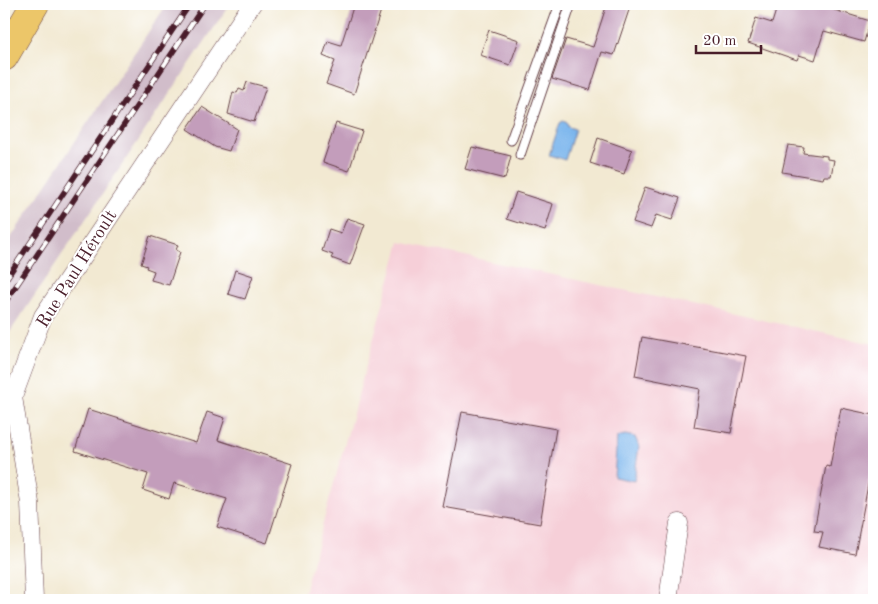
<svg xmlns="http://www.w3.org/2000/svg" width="878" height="604" font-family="'Old Standard TT',serif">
	<rect width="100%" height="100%" fill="#fff"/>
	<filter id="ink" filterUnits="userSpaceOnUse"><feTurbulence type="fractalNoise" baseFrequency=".02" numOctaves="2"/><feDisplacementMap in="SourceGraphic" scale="10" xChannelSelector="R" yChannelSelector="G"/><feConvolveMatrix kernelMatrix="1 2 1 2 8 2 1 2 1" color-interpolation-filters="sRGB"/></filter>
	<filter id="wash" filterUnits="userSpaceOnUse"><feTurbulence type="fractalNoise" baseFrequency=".0096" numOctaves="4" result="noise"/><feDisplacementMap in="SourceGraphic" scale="20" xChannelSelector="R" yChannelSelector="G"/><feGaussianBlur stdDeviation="1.12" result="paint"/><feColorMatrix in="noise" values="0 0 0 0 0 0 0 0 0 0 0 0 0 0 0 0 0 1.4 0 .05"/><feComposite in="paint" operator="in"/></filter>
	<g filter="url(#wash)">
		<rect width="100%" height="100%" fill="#f2e9d2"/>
		<path fill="#f6cfd8" d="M 400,242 L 874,344 L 874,600 L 302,600 Z"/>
		<path fill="#d1bdca" d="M 167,4 L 230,4 L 4,341 L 4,248 Z"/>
		<g fill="#7bb6ed" stroke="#626a8c">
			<path d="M 563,121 L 567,123 L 568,127 L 575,129 L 565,160 L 549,155 L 560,123 Z"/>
			<path d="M 625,435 L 635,437 L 639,446 L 634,481 L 614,477 L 617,437 Z"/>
		</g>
		<g id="blocks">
			<g fill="#c39dbb">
				<path d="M 354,4 L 383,4 L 354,94 L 326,84 L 335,61 L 323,56 L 328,41 L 341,45 Z"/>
				<path d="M 607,4 L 631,4 L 614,55 L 602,52 L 590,90 L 552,79 L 566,39 L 593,47 Z"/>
				<path d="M 778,4 L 815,4 L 870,21 L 864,42 L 824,31 L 815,60 L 799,55 L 797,60 L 748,43 L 756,18 L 772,23 Z"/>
				<path d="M 489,30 L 519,40 L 510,65 L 480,55 Z"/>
				<path d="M 247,82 L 266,87 L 254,122 L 228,114 L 233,92 L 237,93 L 239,89 L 244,91 Z"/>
				<path d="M 202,107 L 237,129 L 229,151 L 215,147 L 187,129 Z"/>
				<path d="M 336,123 L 362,131 L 349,171 L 323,162 Z"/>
				<path d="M 598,138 L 632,150 L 624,174 L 590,163 Z"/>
				<path d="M 788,145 L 804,147 L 803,153 L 827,156 L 827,159 L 834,160 L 831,176 L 824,176 L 823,179 L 782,172 Z"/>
				<path d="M 472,147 L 511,156 L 505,179 L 465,169 Z"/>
				<path d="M 645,187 L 680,198 L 672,220 L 656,215 L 651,228 L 633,222 Z"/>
				<path d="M 516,192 L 553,204 L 545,231 L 507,219 Z"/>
				<path d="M 347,218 L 365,224 L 350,265 L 331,258 L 333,255 L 322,251 L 329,229 L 341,233 Z"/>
				<path d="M 150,236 L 178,245 L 176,250 L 180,252 L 169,285 L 151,280 L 154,271 L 146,268 L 147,266 L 141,264 Z"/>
				<path d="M 235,270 L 253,276 L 245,299 L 228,294 Z"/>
				<path d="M 642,337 L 746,356 L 731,433 L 694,427 L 700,389 L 635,376 Z"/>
				<path d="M 841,408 L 874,415 L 874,475 L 870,474 L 855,554 L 819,547 L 823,532 L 814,531 L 826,466 L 830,467 Z"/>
				<path d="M 88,409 L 196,443 L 207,412 L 225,418 L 218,440 L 292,464 L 267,543 L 217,527 L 227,499 L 174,483 L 169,499 L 143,490 L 148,474 L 75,451 Z"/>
				<path d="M 462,412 L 556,429 L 540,524 L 443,507 Z"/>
			</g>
		</g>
	</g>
	<g filter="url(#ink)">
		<use href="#blocks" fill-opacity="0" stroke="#633d44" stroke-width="1"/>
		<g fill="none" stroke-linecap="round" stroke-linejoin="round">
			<g stroke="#633d44" stroke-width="11">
				<g id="lane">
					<path d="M 511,140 L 560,4"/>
					<path d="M 520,155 L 571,4"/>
				</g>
			</g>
			<g stroke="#633d44" stroke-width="19">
				<g id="street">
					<path d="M 34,600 L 30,503 L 13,397 L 43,316 L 252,4"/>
					<path d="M 668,600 L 679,523"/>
				</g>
			</g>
			<g stroke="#633d44" stroke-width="29">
				<path id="primary" d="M 4,57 L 35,4"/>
			</g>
			<use href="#lane" stroke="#fff" stroke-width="9"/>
			<use href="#street" stroke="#fff" stroke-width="18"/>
			<use href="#primary" stroke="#ecc669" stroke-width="28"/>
			<g stroke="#4a1f2b" stroke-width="5.5">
				<g id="rail">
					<path d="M 4,282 L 190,4"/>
					<path d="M 4,304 L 205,4"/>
				</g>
			</g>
			<use href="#rail" stroke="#fff" stroke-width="4" stroke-dasharray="11" stroke-linecap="butt"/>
		</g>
	</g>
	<g text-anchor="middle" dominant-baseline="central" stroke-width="4" stroke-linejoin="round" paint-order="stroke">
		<g font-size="18" fill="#4a1f2b" stroke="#fff">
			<text transform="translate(77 269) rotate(-58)">Rue Paul Héroult</text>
		</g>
	</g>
	<rect width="878" height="604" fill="none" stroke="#fff" stroke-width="20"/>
	<path d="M696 45v8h65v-8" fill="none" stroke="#4a1f2b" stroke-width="2.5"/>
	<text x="703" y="45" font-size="15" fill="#4a1f2b" stroke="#ffffff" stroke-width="4" paint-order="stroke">20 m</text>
</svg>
